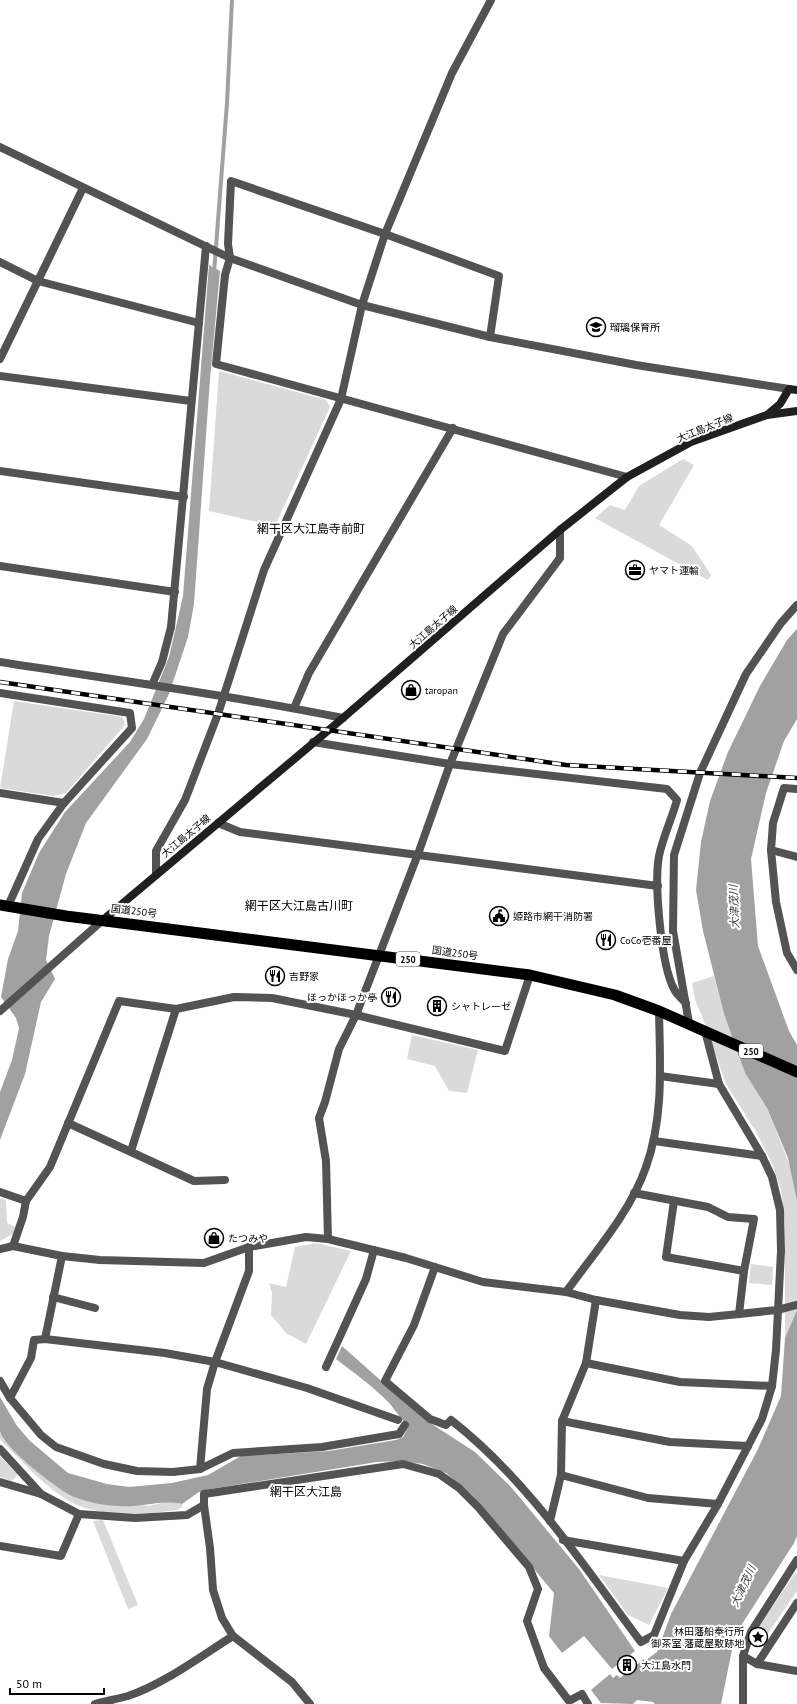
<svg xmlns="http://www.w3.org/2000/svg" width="797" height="1704" font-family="'PT Sans','Noto Sans JP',sans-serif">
	<rect width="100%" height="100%" fill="#fff"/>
	<g fill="#dadada">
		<path d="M 219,371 L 326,400 L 330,407 L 275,526 L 209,511 Z"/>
		<path d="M 683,459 L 694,465 L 659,525 L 692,546 L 711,575 L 708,580 L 595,518 L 610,505 L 625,510 L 639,486 Z"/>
		<path d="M 14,701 L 123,717 L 125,725 L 66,793 L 54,796 L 0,788 Z"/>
		<path d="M 714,976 L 724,1014 L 745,1073 L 767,1108 L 792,1171 L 797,1201 L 797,1310 L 785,1338 L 785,1224 L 781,1190 L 771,1161 L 755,1130 L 726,1084 L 702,1016 L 695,1000 L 692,983 Z"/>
		<path d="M 412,1035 L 478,1050 L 467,1093 L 449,1091 L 435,1066 L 407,1059 Z"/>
		<path d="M 0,1198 L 6,1200 L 7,1223 L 16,1227 L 13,1234 L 0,1241 Z"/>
		<path d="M 316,1243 L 351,1251 L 306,1344 L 286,1333 L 271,1315 L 272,1293 L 269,1283 L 286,1287 L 295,1247 Z"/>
		<path d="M 751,1264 L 773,1267 L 772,1285 L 749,1283 Z"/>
		<path d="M 0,1432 L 13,1449 L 38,1472 L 57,1487 L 148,1506 L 171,1501 L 182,1504 L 182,1507 L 177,1510 C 147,1514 112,1517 82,1507 C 55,1498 20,1460 0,1439 Z"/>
		<path d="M 0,1456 L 17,1474 L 15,1478 L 11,1481 L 0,1477 Z"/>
		<path d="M 103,1520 L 138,1605 L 128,1609 L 93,1521 Z"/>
		<path d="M 795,1573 L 797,1575 L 797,1591 L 760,1645 L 753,1636 Z"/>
		<path d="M 599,1575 L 668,1588 L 649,1625 L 628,1615 Z"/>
	</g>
	<g fill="#a1a1a1">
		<path d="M 209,265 L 220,271 L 210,379 L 194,604 L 188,637 L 169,694 L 147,739 L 86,823 L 66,874 L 49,936 L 46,960 L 55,979 L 41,1002 L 25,1074 L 0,1140 L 0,1092 L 12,1060 L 19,1028 L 16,1018 L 1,997 L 8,959 L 18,931 L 22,893 L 39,853 L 65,812 L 130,742 L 144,719 L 169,657 L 183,596 Z"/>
		<path d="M 797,629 L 797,719 L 784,741 L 766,793 L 751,859 L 758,946 L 789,1031 L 797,1045 L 797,1201 L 788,1158 L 767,1108 L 745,1073 L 724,1014 L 703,931 L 696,890 L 701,842 L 710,801 L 728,752 L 760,686 L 787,640 Z"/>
		<path d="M 797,1310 L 797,1536 L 794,1543 L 735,1635 L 721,1704 L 655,1704 L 653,1702 L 637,1700 L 633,1704 L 601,1703 L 591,1690 L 610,1674 L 613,1678 L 617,1675 L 620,1678 L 644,1659 L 646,1660 L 657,1652 L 671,1614 L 758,1449 L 781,1396 L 785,1338 Z"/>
		<path d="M 342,1346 L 424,1419 L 475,1452 L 511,1487 L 579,1569 L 635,1651 L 612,1669 L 584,1636 L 562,1653 L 549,1636 L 554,1593 L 472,1495 L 446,1473 L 423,1464 L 402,1461 L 377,1462 L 210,1489 L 199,1492 L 182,1504 C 162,1499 140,1508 119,1506 C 105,1506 88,1502 74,1497 C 58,1490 4,1448 0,1431 C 0,1421 0,1407 0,1397 L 17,1426 L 30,1441 L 68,1473 L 107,1484 L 129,1487 L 172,1483 L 208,1475 L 241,1456 L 329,1451 L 396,1440 L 403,1437 L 409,1426 C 404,1424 394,1408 389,1403 C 373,1386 354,1373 336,1359 Z"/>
	</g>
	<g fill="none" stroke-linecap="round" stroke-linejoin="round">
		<g stroke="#a1a1a1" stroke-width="4">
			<path d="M 214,273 L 227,103 L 232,0"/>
			<path d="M 620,1656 L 634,1672"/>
		</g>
		<g stroke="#535353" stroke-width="8">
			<path d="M 0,262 L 38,281 L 199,323"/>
			<path d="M 490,337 L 499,276 L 385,234 L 231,181 L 228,244 L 230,258 L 225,275 L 216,364 L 627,477"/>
			<path d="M 0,359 L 83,188"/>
			<path d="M 0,376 L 191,401"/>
			<path d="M 0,471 L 184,497"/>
			<path d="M 0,566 L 175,592"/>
			<path d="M 0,662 C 115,680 229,695 343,718"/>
			<path d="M 152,685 L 162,662 L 171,627 L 206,246"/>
			<path d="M 0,693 L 130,713 L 132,728 L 64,803 L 38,839 L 8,906"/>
			<path d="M 294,708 L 309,673 L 453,428"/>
			<path d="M 313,742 L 450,764 L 667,789 L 677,800 C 672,818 663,837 659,856 C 654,883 661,965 674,989 C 676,994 682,999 686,1003"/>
			<path d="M 797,789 L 784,788 L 773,823 L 771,850 L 776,902 L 787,953 L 797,970"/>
			<path d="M 0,793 L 64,803"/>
			<path d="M 218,823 L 240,832 L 658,886"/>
			<path d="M 771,850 L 797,857"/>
			<path d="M 156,875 L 156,851 L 185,800 L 218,714 L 264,570 L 341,399 L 362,305"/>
			<path d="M 689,1023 L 673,931 L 674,855 L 700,773 L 746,674 L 781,623 L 797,605"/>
			<path d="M 660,1076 L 719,1084"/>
			<path d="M 68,1123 L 194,1181 L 225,1180"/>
			<path d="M 654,1141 L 762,1156"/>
			<path d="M 131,1151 L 176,1009"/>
			<path d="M 0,1192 L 26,1201"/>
			<path d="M 634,1193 L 708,1207 L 728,1217 L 754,1219 L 744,1271 L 739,1314"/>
			<path d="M 674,1201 L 666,1257 L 744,1271"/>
			<path d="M 328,1239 L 326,1161 L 319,1118 L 325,1102 L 339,1049 L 356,1015 L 418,854 L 450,764 L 503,634 L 560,558 L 560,530"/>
			<path d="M 13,1246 L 23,1217 L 26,1201 L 50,1167 L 119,1001 L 176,1009 L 234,997 L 272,998 L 356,1015 L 505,1051 L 530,975"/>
			<path d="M 0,1249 L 13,1246 L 62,1256 L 100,1260 L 204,1263 L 249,1247 L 306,1237 L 328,1239 L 406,1258 L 483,1282 L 566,1292 L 596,1300 L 680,1315 L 709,1317 L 739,1314 L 777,1310 L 797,1305"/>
			<path d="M 435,1267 L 414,1325 L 385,1381 L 430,1419 L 446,1425 L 451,1420 C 528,1480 583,1565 641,1642 L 654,1635 L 684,1561 L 718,1504 L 762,1419 L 772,1386 L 776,1350 L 781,1251 L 780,1210 L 772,1177 L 762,1156 L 719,1084 L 705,1031"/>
			<path d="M 566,1292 C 594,1253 630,1213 646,1167 C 664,1117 660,1063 659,1011"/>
			<path d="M 53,1297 L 95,1308"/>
			<path d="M 45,1339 L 62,1256"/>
			<path d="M 586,1363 L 680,1382 L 772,1386"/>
			<path d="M 326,1367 L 366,1279 L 374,1250"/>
			<path d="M 0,1381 L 10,1398 L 41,1435 L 56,1447 L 104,1464 L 137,1471 L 173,1472 L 200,1469 L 233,1453 L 322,1447 L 399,1434 L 405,1425"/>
			<path d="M 10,1398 L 31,1358 L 34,1340 L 45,1339 L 165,1353 L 215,1362 L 307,1388 L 398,1420"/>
			<path d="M 562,1421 L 670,1442 L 748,1446"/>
			<path d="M 0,1449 L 41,1494 L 79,1514 L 135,1518 L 187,1515 L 204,1505"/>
			<path d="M 200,1469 L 207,1389 L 215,1362 L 249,1271 L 249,1247"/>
			<path d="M 561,1475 L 648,1498 L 718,1504"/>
			<path d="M 0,1482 L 41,1494"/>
			<path d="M 550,1521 L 561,1475 L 562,1421 L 586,1363 L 596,1300"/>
			<path d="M 563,1540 L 684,1561"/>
			<path d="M 0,1546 L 61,1556 L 79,1514"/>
			<path d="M 743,1656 L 757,1664 L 797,1671"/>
			<path d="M 757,1664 L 797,1603"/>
			<path d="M 95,1704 C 106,1701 117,1699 128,1696 C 164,1684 201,1656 233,1636"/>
			<path d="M 310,1704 L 292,1682 L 233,1636 L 222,1618 L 213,1590 L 210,1548 L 204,1505 L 204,1494 L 403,1464 L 439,1474 L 459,1488 L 478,1507 L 529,1567 L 538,1589 L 527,1621 L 544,1668 L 569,1701 L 582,1694 L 588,1704"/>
			<path d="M 743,1704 L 743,1656 L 751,1632 L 797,1560"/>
		</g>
		<g stroke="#535353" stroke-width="8">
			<path d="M 0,147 L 230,258 L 362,305 L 490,337 L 636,365 L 789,389"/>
			<path d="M 362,305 L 385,234 L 452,73 L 491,0"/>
			<path d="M 0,1011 L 104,919"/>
		</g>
		<g stroke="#202020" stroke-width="8">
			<path d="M 767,415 L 797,411"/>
			<path d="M 104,919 L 343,718 L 560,530 L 627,477 L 691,442 L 767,415 L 780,404 L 789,389 L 797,390"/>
		</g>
		<path stroke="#000" stroke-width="11" d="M 0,905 L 66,916 L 530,975 L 615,995 L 659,1011 L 797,1072"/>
		<g stroke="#000" stroke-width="4.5">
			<path id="rail" d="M 0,682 L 566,765 L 797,778"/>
		</g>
		<use href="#rail" stroke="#fff" stroke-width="3" stroke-dasharray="9" stroke-linecap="butt"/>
	</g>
	<defs>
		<g id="school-ring" transform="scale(1)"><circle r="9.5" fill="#fff" stroke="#000" stroke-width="1.5"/><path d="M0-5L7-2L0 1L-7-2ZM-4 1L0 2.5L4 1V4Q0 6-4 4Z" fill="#000"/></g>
		<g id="office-ring" transform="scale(1)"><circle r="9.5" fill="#fff" stroke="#000" stroke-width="1.5"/><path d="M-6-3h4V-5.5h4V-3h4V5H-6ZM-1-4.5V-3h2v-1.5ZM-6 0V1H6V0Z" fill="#000"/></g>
		<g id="shop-ring" transform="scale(1)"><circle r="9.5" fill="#fff" stroke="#000" stroke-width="1.5"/><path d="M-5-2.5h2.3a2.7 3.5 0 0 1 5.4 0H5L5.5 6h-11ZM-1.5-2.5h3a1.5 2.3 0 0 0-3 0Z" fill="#000"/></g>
		<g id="civic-ring" transform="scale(1)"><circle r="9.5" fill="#fff" stroke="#000" stroke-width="1.5"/><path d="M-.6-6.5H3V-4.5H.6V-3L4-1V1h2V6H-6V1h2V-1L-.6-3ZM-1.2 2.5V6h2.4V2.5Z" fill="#000"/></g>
		<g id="restaurant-ring" transform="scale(1)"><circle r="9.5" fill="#fff" stroke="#000" stroke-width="1.5"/><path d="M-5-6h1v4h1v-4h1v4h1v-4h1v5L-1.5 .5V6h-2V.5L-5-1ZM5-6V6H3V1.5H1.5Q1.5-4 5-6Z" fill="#000"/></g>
		<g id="building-ring" transform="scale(1)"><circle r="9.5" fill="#fff" stroke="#000" stroke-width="1.5"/><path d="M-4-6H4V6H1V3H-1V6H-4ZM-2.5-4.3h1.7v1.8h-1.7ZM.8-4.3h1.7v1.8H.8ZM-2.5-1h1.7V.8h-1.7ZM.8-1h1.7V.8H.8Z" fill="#000"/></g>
		<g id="sight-ring" transform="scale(1)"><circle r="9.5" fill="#fff" stroke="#000" stroke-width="1.5"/><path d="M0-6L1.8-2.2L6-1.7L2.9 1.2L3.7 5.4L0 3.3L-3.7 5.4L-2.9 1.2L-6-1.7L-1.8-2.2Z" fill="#000"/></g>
	</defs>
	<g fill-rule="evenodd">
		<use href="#school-ring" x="596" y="327"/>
		<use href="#office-ring" x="635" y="570"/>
		<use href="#shop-ring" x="411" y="690"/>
		<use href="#civic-ring" x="499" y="916"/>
		<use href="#restaurant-ring" x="606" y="940"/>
		<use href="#restaurant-ring" x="275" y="976"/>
		<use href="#restaurant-ring" x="391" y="997"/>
		<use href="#building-ring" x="437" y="1006"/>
		<use href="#shop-ring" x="214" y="1238"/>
		<use href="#sight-ring" x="758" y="1637"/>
		<use href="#building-ring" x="627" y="1665"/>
	</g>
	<g text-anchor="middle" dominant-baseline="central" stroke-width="4" stroke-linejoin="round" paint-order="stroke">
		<g fill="#fff" stroke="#4c4c4c" stroke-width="1">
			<rect x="396" y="952" width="24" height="14" rx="3"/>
			<rect x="739" y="1044" width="24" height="14" rx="3"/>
		</g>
		<g font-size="9" font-weight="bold" fill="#000">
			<text x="408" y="959">250</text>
			<text x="751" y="1051">250</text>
		</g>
		<g font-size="10" fill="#000" stroke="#fff" text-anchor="start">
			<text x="610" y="327">瑠璃保育所</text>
			<text x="649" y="570">ヤマト運輸</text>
			<text x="425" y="690">taropan</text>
			<text x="513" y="916">姫路市網干消防署</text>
			<text x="620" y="940">CoCo壱番屋</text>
			<text x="289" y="976">吉野家</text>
			<text x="377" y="997" text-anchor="end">ほっかほっか亭</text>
			<text x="451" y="1006">シャトレーゼ</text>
			<text x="228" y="1238">たつみや</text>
			<text x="744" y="1631" text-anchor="end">林田藩船奉行所<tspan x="744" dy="12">御茶室 藩蔵屋敷跡地</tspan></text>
			<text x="641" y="1665">大江島水門</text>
		</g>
		<g font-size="10" fill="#000" stroke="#fff">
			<text transform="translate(705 428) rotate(-22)">大江島太子線</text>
			<text transform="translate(433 627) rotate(-41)">大江島太子線</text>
			<text transform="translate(186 836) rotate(-40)">大江島太子線</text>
			<text transform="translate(134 911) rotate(7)">国道250号</text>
			<text transform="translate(455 953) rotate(8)">国道250号</text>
		</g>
		<g font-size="11" font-style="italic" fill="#424242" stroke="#fff">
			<text transform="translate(734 907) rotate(-92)">大津茂川</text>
			<text transform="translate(743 1586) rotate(-65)">大津茂川</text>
		</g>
		<g font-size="12" fill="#000" stroke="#fff">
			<text x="311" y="528">網干区大江島寺前町</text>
			<text x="299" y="905">網干区大江島古川町</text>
			<text x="306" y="1491">網干区大江島</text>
		</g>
	</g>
	<path d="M10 1688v6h94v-6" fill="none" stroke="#000000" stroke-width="2"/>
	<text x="16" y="1688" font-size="12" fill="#000000" stroke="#ffffff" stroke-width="3" paint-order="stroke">50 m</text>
</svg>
